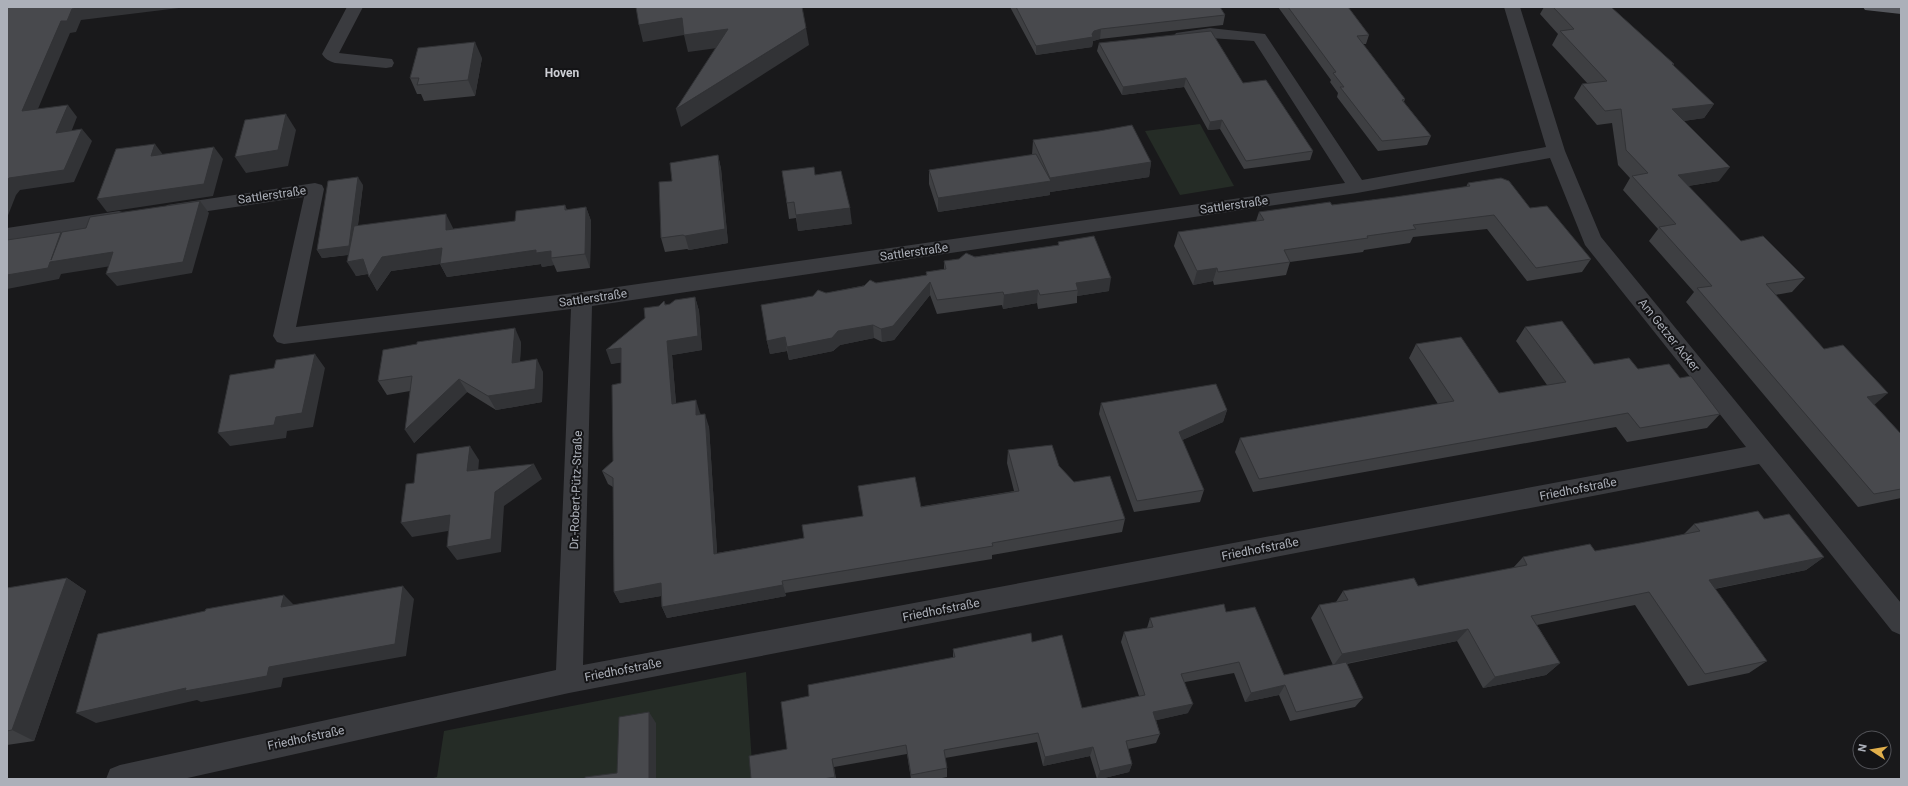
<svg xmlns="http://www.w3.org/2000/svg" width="1908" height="786" font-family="Roboto,sans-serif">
	<rect width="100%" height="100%" fill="#19191b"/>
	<g fill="#252c26">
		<path d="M 1200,124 L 1234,186 L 1180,195 L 1145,131 Z"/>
		<path d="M 746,672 L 753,779 L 429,779 L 437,777 L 444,731 Z"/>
	</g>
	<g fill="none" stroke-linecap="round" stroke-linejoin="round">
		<g fill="#3a3b3f" fill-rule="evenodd">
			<path d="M 347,7 L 363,7 L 339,53 L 392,59 L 394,63 L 392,67 L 386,68 L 335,63 C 329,61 325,59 322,54 Z"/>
			<path d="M 1504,7 L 1520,7 L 1565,151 L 1601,237 L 1901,603 L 1901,635 L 1892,631 L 1759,464 L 569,693 L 183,779 L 106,779 L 110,769 L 120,765 L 556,670 L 571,309 L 284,344 L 277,342 L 273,336 L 304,197 L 174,216 L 167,215 L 165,210 L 167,205 L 315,183 L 322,185 L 324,189 L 296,327 L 582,292 L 1345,183 L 1254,41 L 1210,38 L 1182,41 L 1176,39 L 1174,36 L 1176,33 L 1210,28 L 1265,34 L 1362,180 L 1546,147 ZM 1550,158 L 1585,245 L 1746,447 L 583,665 L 592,306 L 1357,193 Z"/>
			<path d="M 119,211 L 126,213 L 129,218 L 126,223 L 7,242 L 7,228 Z"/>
		</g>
		<path fill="#56585e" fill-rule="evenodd" d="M 1863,7 L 1901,7 L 1901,14 L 1865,10 Z"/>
	</g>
	<g fill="#3e3f42">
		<path d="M 1010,7 L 1220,7 L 1225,15 L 1223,25 L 1100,39 L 1093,41 L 1092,47 L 1036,55 Z"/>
		<path d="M 1278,7 L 1348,7 L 1369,35 L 1366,44 L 1363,44 L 1405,99 L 1404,102 L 1431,136 L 1427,145 L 1378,151 L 1337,97 L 1338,93 L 1330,82 L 1331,80 Z"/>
		<path d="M 1544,7 L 1611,7 L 1674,64 L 1673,66 L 1714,104 L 1704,118 L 1683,121 L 1719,181 L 1688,186 L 1741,241 L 1805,278 L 1792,292 L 1775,295 L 1901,434 L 1901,498 L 1858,507 L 1686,302 L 1694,292 L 1649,241 L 1658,229 L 1623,190 L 1630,178 L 1618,165 L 1612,123 L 1597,125 L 1574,98 L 1582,84 L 1588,84 L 1552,45 L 1558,34 L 1540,14 Z"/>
		<path d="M 1099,43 L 1243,83 L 1313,151 L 1310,160 L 1244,169 L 1220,129 L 1208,130 L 1184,87 L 1122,95 L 1097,51 Z"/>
		<path d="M 482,58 L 475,96 L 424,101 L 421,94 L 417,94 L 410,78 Z"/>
		<path d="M 1033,140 L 1151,162 L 1149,177 L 1050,192 L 1050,195 L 938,212 L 929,184 L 929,170 L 1032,155 Z"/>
		<path d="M 718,155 L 721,169 L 728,243 L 689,250 L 687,249 L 665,252 L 661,238 L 672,181 Z"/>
		<path d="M 782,171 L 815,175 L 852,224 L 798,231 L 796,218 L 789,219 Z"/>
		<path d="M 1468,183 L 1530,208 L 1591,259 L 1582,272 L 1527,281 L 1487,229 L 1413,237 L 1410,243 L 1364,250 L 1363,252 L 1290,262 L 1286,275 L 1214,285 L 1213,281 L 1193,285 L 1174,246 L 1178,232 L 1256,221 L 1259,212 L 1332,205 L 1395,197 L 1466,187 Z"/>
		<path d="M 363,185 L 358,225 L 453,228 L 453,229 L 515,221 L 565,205 L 567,210 L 586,207 L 591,221 L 590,268 L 557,272 L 554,265 L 542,267 L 541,264 L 447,277 L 440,264 L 391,271 L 377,291 L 368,274 L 356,276 L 348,255 L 322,258 L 317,250 Z"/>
		<path d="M 1058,242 L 1109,291 L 1077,296 L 1077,303 L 1038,309 L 1037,303 L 1003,309 L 1002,305 L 937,314 L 930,295 L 894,340 L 882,342 L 874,338 L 840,345 L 833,351 L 789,360 L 787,351 L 770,354 L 767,341 L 826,293 L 876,283 L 926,275 L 926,272 L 944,269 L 944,261 L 1058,245 Z"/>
		<path d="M 695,297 L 699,311 L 702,350 L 672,355 L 676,403 L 700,413 L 709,427 L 717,553 L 804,538 L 863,516 L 1014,491 L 1007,463 L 1008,450 L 1059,466 L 1074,482 L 1125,519 L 1122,532 L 992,555 L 992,559 L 785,593 L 786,596 L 667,618 L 662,607 L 661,596 L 620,603 L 614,592 L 613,487 L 608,484 L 602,471 L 613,461 L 621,383 L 621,362 L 611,364 L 659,306 L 664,301 L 666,305 L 670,304 Z"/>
		<path d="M 1525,327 L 1594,364 L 1638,369 L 1680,378 L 1720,414 L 1707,428 L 1627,442 L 1616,427 L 1253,492 L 1235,452 L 1240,438 L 1438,404 L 1409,358 L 1416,344 L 1499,393 L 1547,385 L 1516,341 Z"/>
		<path d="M 521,342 L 520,362 L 543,372 L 542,402 L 496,410 L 467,392 L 414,443 L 410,391 L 387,395 L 378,381 Z"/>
		<path d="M 1101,403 L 1227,410 L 1223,422 L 1182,440 L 1204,490 L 1200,502 L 1134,512 L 1099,414 Z"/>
		<path d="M 1764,519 L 1824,557 L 1806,570 L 1715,589 L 1767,661 L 1749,673 L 1688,686 L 1635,605 L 1537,625 L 1560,663 L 1546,675 L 1483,688 L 1457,641 L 1347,664 L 1363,698 L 1355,707 L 1290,721 L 1279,695 L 1245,702 L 1234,673 L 1185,682 L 1188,713 L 1156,720 L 1160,734 L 1156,743 L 1128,749 L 1132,764 L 1129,772 L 1100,779 L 1097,779 L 1090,756 L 1043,766 L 1037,742 L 945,758 L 947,768 L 947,777 L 937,779 L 911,779 L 907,754 L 834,767 L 836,779 L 751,779 L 787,749 L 809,696 L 953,658 L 953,649 L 1032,642 L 1082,708 L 1139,696 L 1121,642 L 1124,632 L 1147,628 L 1150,618 L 1226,612 L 1284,675 L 1333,665 L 1311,618 L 1319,605 L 1336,602 L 1343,591 L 1418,586 L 1513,568 L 1523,557 L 1595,551 L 1640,543 L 1683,535 L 1694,524 Z"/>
		<path d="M 67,578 L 86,591 L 34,741 L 7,745 L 7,588 Z"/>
	</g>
	<g fill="#323336">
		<path d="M 85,7 L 180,7 L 179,8 L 81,20 L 76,32 L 70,33 L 32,123 L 22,111 L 61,21 L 72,9 Z"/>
		<path d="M 682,18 L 728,29 L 732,46 L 688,52 L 684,35 L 643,42 L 639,25 Z"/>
		<path d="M 806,28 L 809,45 L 681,127 L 676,109 Z"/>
		<path d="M 1101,29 L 1100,39 L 1093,41 L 1092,47 L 1036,55 L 1036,46 L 1092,34 L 1094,31 Z"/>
		<path d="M 475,42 L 482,58 L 475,96 L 468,80 Z"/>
		<path d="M 1186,78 L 1184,87 L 1122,95 L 1123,87 Z"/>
		<path d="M 1714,104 L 1704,118 L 1663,124 L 1672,109 Z"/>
		<path d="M 68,105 L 77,117 L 66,145 L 56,133 Z"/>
		<path d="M 286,114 L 296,130 L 288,166 L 246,173 L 235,157 Z"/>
		<path d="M 1222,120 L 1220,129 L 1208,130 L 1210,122 Z"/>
		<path d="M 82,129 L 92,141 L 74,182 L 20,190 L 16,195 L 7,218 L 7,181 L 9,178 Z"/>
		<path d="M 155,144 L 164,156 L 151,156 Z"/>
		<path d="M 214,147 L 223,159 L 213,196 L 107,212 L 97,199 Z"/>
		<path d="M 718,155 L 721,169 L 728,243 L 689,250 L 685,236 Z"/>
		<path d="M 1151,162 L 1149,177 L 1050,192 L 1050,195 L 938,212 L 938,198 L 1050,181 L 1050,178 Z"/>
		<path d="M 1730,167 L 1719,181 L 1668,189 L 1678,175 Z"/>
		<path d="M 358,177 L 363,185 L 354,254 L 322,258 L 317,250 Z"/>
		<path d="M 200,201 L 209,213 L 192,273 L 117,286 L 106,274 Z"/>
		<path d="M 586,207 L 591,221 L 590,268 L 585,254 Z"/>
		<path d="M 850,208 L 852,224 L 798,231 L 796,215 Z"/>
		<path d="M 446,214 L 453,228 L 453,244 L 446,230 Z"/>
		<path d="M 61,232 L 72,244 L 113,252 L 124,264 L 61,274 L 59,279 L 7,289 L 7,275 Z"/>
		<path d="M 442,248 L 536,250 L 551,251 L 551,258 L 554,265 L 542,267 L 541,264 L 447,277 L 440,264 L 391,271 L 377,291 L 369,277 L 371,273 L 356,276 L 347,262 Z"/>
		<path d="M 1217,268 L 1213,281 L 1193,285 L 1197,271 Z"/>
		<path d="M 1111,278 L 1109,291 L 1077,296 L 1078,290 L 1076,283 Z"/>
		<path d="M 930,282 L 930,295 L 894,340 L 882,342 L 881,329 Z"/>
		<path d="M 1038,290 L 1037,303 L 1003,309 L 1004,295 Z"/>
		<path d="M 695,297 L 699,311 L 702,350 L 672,355 L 677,417 L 672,404 L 667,341 Z"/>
		<path d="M 873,325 L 874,338 L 840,345 L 833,351 L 789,360 L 787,347 L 838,331 Z"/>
		<path d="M 515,328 L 521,342 L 519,376 L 512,363 Z"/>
		<path d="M 785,337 L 787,351 L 770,354 L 767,341 Z"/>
		<path d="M 621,348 L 626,362 L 611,364 L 606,350 Z"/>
		<path d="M 315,354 L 325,368 L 313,427 L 287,431 L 286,438 L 230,446 L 218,433 L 276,417 Z"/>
		<path d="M 537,359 L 543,372 L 542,402 L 496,410 L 488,396 Z"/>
		<path d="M 459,379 L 467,392 L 414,443 L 405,430 Z"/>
		<path d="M 1888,393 L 1873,406 L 1867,397 Z"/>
		<path d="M 696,400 L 700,413 L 701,428 L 696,415 Z"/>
		<path d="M 1227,410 L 1223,422 L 1176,443 L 1179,432 Z"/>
		<path d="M 705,414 L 709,427 L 718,566 L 714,554 Z"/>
		<path d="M 470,446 L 479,460 L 477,486 L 467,471 Z"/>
		<path d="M 534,464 L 542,479 L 504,506 L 501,552 L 457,560 L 447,547 L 495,492 Z"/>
		<path d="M 450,515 L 460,529 L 412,537 L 401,523 Z"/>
		<path d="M 1824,557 L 1806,570 L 1693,593 L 1709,580 Z"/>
		<path d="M 67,578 L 86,591 L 34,741 L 12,730 Z"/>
		<path d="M 782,581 L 786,596 L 667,618 L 662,607 Z"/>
		<path d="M 661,583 L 667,595 L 620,603 L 614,592 Z"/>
		<path d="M 403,586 L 414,599 L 406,656 L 283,678 L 281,687 L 201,702 L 197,700 L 96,723 L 76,713 L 269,667 Z"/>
		<path d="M 284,595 L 297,608 L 281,607 Z"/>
		<path d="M 1468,629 L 1457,641 L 1333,666 L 1342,654 Z"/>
		<path d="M 1560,663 L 1546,675 L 1483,688 L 1495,677 Z"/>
		<path d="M 1285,685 L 1279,695 L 1245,702 L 1251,693 Z"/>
		<path d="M 1193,704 L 1188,713 L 1149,722 L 1153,712 Z"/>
		<path d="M 649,712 L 656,723 L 656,779 L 649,779 Z"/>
		<path d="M 1093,747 L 1090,756 L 1043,766 L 1045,757 Z"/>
		<path d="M 832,759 L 834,767 L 836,779 L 835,777 Z"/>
		<path d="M 1132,764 L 1129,772 L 1100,779 L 1097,779 L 1100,771 Z"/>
	</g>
	<g fill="#48494d" stroke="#323336">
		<path d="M 7,7 L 85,7 L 72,9 L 67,21 L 61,21 L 22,111 L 68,105 L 56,133 L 82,129 L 64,170 L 9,178 L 7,181 Z"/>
		<path d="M 636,7 L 802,7 L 806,28 L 676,109 L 728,29 L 684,35 L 682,18 L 639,25 Z"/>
		<path d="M 1016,7 L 1220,7 L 1225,15 L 1101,29 L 1094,31 L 1092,34 L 1093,37 L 1036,46 Z"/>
		<path d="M 1288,7 L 1348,7 L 1369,35 L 1357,36 L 1405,99 L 1402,100 L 1431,136 L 1382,141 L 1340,87 L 1344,87 L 1333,73 L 1336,72 Z"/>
		<path d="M 1553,7 L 1611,7 L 1674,64 L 1672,64 L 1714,104 L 1672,109 L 1730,167 L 1678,175 L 1741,241 L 1763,236 L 1805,278 L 1766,284 L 1824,349 L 1843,345 L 1888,393 L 1867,397 L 1901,434 L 1901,489 L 1874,494 L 1697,288 L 1712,286 L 1659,227 L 1676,224 L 1632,176 L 1648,173 L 1626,150 L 1621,109 L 1605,111 L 1582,84 L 1607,81 L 1560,31 L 1574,29 Z"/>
		<path d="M 1211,31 L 1243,83 L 1266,80 L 1313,151 L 1246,161 L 1222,120 L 1210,122 L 1186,78 L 1123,87 L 1099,43 Z"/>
		<path d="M 475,42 L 468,80 L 417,85 L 419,78 L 410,78 L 418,48 Z"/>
		<path d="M 286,114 L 278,150 L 235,157 L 245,120 Z"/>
		<path d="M 1132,125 L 1151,162 L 1050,178 L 1033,140 L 1099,131 Z"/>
		<path d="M 155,144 L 151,156 L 214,147 L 204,184 L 97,199 L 116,149 Z"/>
		<path d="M 1036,154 L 1051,181 L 938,198 L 929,170 Z"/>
		<path d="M 718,155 L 725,229 L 685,236 L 683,235 L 661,238 L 659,182 L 672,181 L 670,163 Z"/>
		<path d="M 814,167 L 815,175 L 841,171 L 850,208 L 796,215 L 794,202 L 787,203 L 782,171 Z"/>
		<path d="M 358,177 L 349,246 L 317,250 L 328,181 Z"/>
		<path d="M 1501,178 L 1509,181 L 1530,208 L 1547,206 L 1591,259 L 1536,268 L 1494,215 L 1413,225 L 1416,229 L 1367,236 L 1368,238 L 1284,250 L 1290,262 L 1218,272 L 1217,268 L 1197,271 L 1178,232 L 1264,220 L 1259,212 L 1330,202 L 1332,205 L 1395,197 L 1470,186 L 1468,183 Z"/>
		<path d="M 200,201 L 183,262 L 106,274 L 113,252 L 50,262 L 48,268 L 7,275 L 7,240 L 61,232 L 51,260 L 62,232 L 86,228 L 90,217 Z"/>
		<path d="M 565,205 L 565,210 L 586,207 L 585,254 L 551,258 L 551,251 L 536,253 L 536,250 L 440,264 L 442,248 L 382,257 L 369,277 L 363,259 L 347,262 L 354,226 L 446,214 L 446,230 L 515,221 L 516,211 Z"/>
		<path d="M 1094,236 L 1111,278 L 1076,283 L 1078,290 L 1040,295 L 1038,290 L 1004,295 L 1003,292 L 937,300 L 930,282 L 893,326 L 881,329 L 873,325 L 838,331 L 832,338 L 787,347 L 785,337 L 767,341 L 761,305 L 813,296 L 818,290 L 826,293 L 864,286 L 870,280 L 876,283 L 927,275 L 926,272 L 946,269 L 944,261 L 959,259 L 966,253 L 975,257 L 1059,245 L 1058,242 Z"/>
		<path d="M 695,297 L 698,336 L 667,341 L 672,404 L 696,400 L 696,415 L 705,414 L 714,554 L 804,538 L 802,525 L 863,516 L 858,486 L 915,477 L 921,507 L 1019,491 L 1008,450 L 1052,445 L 1059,466 L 1074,482 L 1110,476 L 1125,519 L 992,543 L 993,546 L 782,581 L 783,585 L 662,607 L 661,583 L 614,592 L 613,478 L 602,471 L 613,461 L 612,385 L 621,383 L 621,348 L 606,350 L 645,318 L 644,308 L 659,306 L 664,301 L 665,305 L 670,304 L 675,300 Z"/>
		<path d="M 1562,321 L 1594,364 L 1629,358 L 1638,369 L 1669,364 L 1680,378 L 1691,376 L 1720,414 L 1640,428 L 1628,413 L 1259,479 L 1240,438 L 1454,401 L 1416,344 L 1461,337 L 1499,393 L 1566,382 L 1525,327 Z"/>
		<path d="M 515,328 L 512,363 L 537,359 L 535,389 L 488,396 L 459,379 L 405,430 L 412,376 L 378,381 L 383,350 L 417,344 L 417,342 Z"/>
		<path d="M 315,354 L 302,413 L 276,417 L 274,425 L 218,433 L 230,375 L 274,368 L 276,360 Z"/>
		<path d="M 1216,384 L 1227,410 L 1179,432 L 1204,490 L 1137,501 L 1101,403 Z"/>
		<path d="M 470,446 L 467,471 L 534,464 L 495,492 L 491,539 L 447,547 L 450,515 L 401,523 L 406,484 L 414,483 L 417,454 Z"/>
		<path d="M 1758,511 L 1764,519 L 1789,514 L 1824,557 L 1709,580 L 1767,661 L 1705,674 L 1649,592 L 1531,616 L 1560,663 L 1495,677 L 1468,629 L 1342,654 L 1319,605 L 1348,600 L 1343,591 L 1414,578 L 1418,586 L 1527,565 L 1523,557 L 1590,544 L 1595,551 L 1640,543 L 1700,531 L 1694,524 Z"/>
		<path d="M 67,578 L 12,730 L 7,731 L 7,588 Z"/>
		<path d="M 403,586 L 395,644 L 269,667 L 267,676 L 185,691 L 186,688 L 76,713 L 98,634 L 205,611 L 206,609 L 284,595 L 281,607 Z"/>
		<path d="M 1224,604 L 1226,612 L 1255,607 L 1284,675 L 1346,662 L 1363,698 L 1296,712 L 1285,685 L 1251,693 L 1239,662 L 1181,674 L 1193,704 L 1153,712 L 1160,734 L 1126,741 L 1132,764 L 1100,771 L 1093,747 L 1045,757 L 1038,733 L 944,750 L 947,768 L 911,775 L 906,745 L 832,759 L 835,777 L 823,779 L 751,779 L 749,756 L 787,749 L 781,702 L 809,696 L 808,685 L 955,657 L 953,649 L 1031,633 L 1032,642 L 1062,635 L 1082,708 L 1145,695 L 1124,632 L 1153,627 L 1150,618 Z"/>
		<path d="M 649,712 L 649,779 L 585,779 L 585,777 L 617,773 L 619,717 Z"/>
	</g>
	<g text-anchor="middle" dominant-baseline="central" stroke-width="4" stroke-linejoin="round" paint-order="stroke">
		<g font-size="12" font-weight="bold" fill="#cdcfd5" stroke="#141416">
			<text x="562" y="73">Hoven</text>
		</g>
		<g font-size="12" fill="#acb0b9" stroke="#141416">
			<text transform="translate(272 195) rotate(-8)">Sattlerstraße</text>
			<text transform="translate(1234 205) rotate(-8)">Sattlerstraße</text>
			<text transform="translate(914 252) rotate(-8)">Sattlerstraße</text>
			<text transform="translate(593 298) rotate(-8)">Sattlerstraße</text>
			<text transform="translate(1669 335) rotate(51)">Am Getzer Acker</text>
			<text transform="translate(1578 489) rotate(-11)">Friedhofstraße</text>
			<text transform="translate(576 490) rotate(-88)">Dr.-Robert-Pütz-Straße</text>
			<text transform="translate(1260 549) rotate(-11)">Friedhofstraße</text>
			<text transform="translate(941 610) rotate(-11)">Friedhofstraße</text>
			<text transform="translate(623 670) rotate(-11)">Friedhofstraße</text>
			<text transform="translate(306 738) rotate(-12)">Friedhofstraße</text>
		</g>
	</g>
	<rect width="1908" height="786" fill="none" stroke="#acb0b9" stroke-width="16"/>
	<g transform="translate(1872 750) rotate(282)"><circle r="19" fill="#141416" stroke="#515257"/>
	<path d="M0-3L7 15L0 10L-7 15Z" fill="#e1af4b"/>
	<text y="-6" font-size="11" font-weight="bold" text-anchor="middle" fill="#acb0b9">N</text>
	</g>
</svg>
